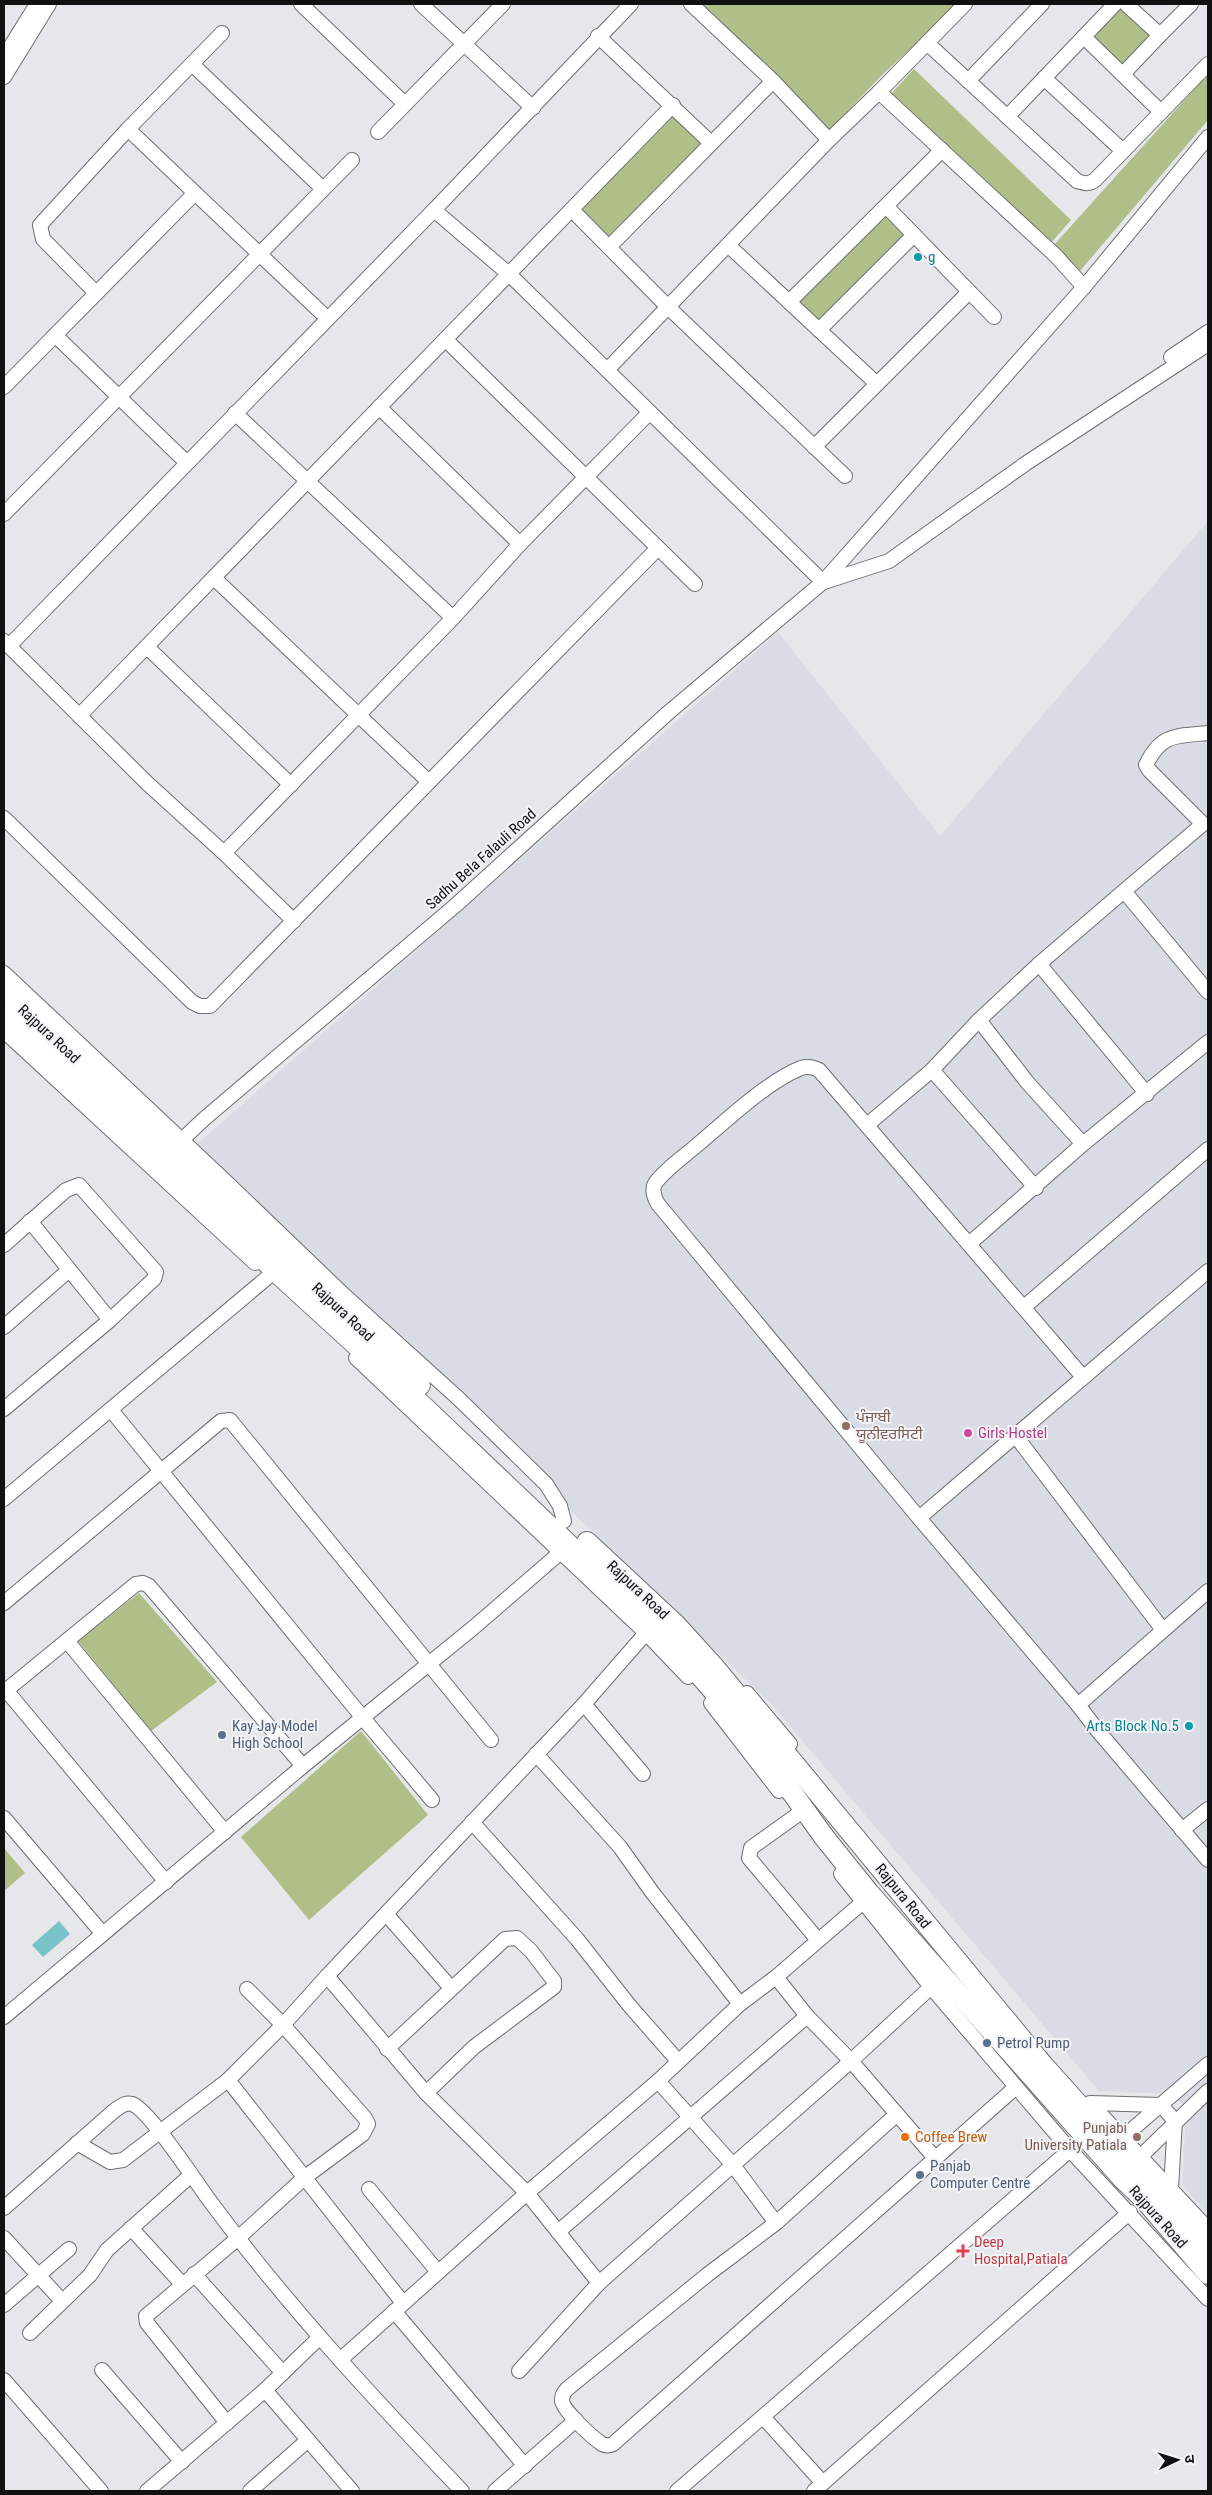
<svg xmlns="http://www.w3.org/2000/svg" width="1212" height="2495" font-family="'Roboto Condensed','Noto Sans Devanagari','Noto Sans Gurmukhi',sans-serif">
	<rect width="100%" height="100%" fill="#e6e7ea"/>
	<path fill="#d9dbe5" d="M 1208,521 L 1208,2215 L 1182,2185 L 1186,2110 L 1174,2094 L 1099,2091 L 772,1705 L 194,1147 L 778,632 L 940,836 Z"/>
	<g fill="#b0be88">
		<path d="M 703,4 L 958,4 L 883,74 L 829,130 Z"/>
		<path d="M 1120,4 L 1154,36 L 1123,69 L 1089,37 Z"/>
		<path d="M 914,69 L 1071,220 L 1051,243 L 890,95 Z"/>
		<path d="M 1208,74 L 1208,120 L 1080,271 L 1053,246 Z"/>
		<path d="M 673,110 L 706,144 L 608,240 L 579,210 Z"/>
		<path d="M 885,215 L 906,236 L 818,322 L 798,304 Z"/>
		<path d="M 139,1593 L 217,1682 L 151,1731 L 78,1641 Z"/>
		<path d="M 361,1731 L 428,1815 L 309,1920 L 241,1837 Z"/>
		<path d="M 4,1848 L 25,1873 L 4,1891 Z"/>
	</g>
	<path fill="#77c3c7" d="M 59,1921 L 70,1934 L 43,1957 L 32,1945 Z"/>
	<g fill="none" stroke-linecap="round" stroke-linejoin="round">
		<g stroke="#6e6e71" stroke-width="16">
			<g id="minor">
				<path d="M 301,4 L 405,104"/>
				<path d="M 421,4 L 533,108"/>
				<path d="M 631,4 L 434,210 L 510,275 L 823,582"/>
				<path d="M 691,4 L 773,81 L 829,140 L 879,92"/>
				<path d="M 965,4 L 879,92 L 1056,256 L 1084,287"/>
				<path d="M 1126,4 L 1160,35 L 1191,4"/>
				<path d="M 598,36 L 711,143"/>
				<path d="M 1084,37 L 1161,112"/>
				<path d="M 927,43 L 1077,181 C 1084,183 1088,185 1095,180 L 1208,64"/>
				<path d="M 4,57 L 37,4"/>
				<path d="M 192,64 L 323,189"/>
				<path d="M 1123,74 L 1160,35"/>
				<path d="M 4,77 L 49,4"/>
				<path d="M 1044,78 L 1123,151"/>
				<path d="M 968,81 L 1042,4"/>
				<path d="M 1007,117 L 1115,4"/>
				<path d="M 128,129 L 195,193"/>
				<path d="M 378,132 L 503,4"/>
				<path d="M 886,206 L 994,317"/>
				<path d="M 572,210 L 668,307 L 845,476"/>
				<path d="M 728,245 L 877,384"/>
				<path d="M 609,247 L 773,81"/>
				<path d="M 96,293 L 43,239 L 40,225 L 128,129 L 222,33"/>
				<path d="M 789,302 L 942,150"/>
				<path d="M 819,330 L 914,235"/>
				<path d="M 55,335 L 186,462"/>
				<path d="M 446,340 L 695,584"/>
				<path d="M 1171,357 L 1208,332"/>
				<path d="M 607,370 L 829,140"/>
				<path d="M 4,387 L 195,193 L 327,318"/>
				<path d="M 379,407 L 520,544"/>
				<path d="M 235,413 L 453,618 L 520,544 L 649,413"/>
				<path d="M 814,447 L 969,292"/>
				<path d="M 4,514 L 352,160"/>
				<path d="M 214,578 L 429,782"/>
				<path d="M 824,582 L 889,561 L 1025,464 L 1208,344"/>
				<path d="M 4,641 L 9,646 L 434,210"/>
				<path d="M 9,646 L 147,783 L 224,853 L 453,618"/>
				<path d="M 147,647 L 291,785"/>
				<path d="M 79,716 L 673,105"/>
				<path d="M 4,818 L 192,1002 L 200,1006 L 210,1006 L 658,548"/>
				<path d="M 224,853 L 294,921"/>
				<path d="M 1124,891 L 1203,824 L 1149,770 L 1146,765 C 1161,733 1177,736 1208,733"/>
				<path d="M 1039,964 L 1147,1094"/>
				<path d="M 4,973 L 219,1175 L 344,1295 L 459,1399 L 546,1484 L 560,1506 L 564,1521"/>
				<path d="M 979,1020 L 1027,1082 L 1083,1144"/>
				<path d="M 4,1031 L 255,1263"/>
				<path d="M 932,1070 L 1036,1188"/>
				<path d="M 867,1125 L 932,1070 L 979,1020 L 1039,964 L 1124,891 L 1208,992"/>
				<path d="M 166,1155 L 204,1119 L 456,905 L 669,712 L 823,582 L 1084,287 L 1208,137"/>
				<path d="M 30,1221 L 110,1320"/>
				<path d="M 969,1244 L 1083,1144 L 1208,1042"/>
				<path d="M 4,1245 L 66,1190 L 79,1185 L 156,1272 L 154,1279 L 110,1320 L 4,1409"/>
				<path d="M 1024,1307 L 1208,1149"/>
				<path d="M 4,1327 L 69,1270"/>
				<path d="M 356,1358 L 646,1633 L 688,1677"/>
				<path d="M 111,1410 L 363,1718 L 432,1800"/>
				<path d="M 1015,1435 L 1163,1630"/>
				<path d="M 4,1499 L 281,1266"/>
				<path d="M 919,1518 L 658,1204 C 654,1197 651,1189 656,1182 C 666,1169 683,1157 696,1146 C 725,1122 766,1082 801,1068 C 807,1066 813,1067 819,1070 L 1083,1377"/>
				<path d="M 1208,1591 L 1078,1705 L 1098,1731 L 1208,1860"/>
				<path d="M 4,1603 L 221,1421 L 230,1420 L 491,1740"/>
				<path d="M 67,1641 L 225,1832"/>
				<path d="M 6,1690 L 166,1882"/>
				<path d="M 4,1692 L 136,1584 L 143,1583 L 149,1586 L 303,1766"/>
				<path d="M 747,1693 L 790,1744"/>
				<path d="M 711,1703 L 779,1791"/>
				<path d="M 584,1704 L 643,1774"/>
				<path d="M 1078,1705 L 919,1518 L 1208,1271"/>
				<path d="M 536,1754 L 620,1847 L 652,1892 L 740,2004"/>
				<path d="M 797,1815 L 751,1848 L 749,1858 L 818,1940"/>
				<path d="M 4,1818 L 103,1934"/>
				<path d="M 472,1822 L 577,1939 L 629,2005 L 678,2061"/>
				<path d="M 1182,1830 L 1208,1809"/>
				<path d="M 841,1874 L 931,1987 L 1070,2150 L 1208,2299"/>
				<path d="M 387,1915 L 451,1988"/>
				<path d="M 327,1976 L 426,2093 L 527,2193 L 599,2283"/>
				<path d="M 776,1977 L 807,2016 L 851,2061 L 935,2158"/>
				<path d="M 4,2017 L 303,1766 L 473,1628 L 561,1552"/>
				<path d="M 387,2049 L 505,1939 L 517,1938 L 531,1951 L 554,1981 L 554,1987 L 474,2047 L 426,2093"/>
				<path d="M 228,2080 L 403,2303"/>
				<path d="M 658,2081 L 733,2165 L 776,2223"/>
				<path d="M 1090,2103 L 1161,2105 L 1175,2121 L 1171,2188"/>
				<path d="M 1092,2105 L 1208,2229"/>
				<path d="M 897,2114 L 776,2223 L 707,2275 L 567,2389 C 564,2392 562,2395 562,2400 C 562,2410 593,2438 602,2444 C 606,2446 609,2446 613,2444 L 1016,2087"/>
				<path d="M 1120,2140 L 1208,2064"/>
				<path d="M 77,2143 L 110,2162 L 123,2160 L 228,2080 L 283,2025 L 327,1976 L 584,1704 L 646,1633"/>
				<path d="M 1138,2159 L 1208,2091"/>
				<path d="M 369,2189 L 438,2272"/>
				<path d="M 4,2208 L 115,2110 C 120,2107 125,2102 132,2104 C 148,2109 195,2180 207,2197 C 284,2302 373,2398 462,2491"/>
				<path d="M 131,2228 L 182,2284"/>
				<path d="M 558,2232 L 807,2016"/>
				<path d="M 4,2238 L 62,2301"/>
				<path d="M 194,2274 L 283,2373"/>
				<path d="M 4,2305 L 69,2249"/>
				<path d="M 394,2311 L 525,2466"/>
				<path d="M 30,2333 L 90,2275 L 107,2250 L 191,2175"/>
				<path d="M 340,2360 L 527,2193 L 658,2081 L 740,2004 L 776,1977 L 863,1902"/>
				<path d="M 102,2370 L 182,2462"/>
				<path d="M 519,2371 L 599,2283 L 851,2061 L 931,1987"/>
				<path d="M 4,2380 L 101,2491"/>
				<path d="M 265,2390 L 352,2491"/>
				<path d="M 763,2417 L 823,2483"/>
				<path d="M 227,2423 L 147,2323 L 146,2316 L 237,2239 L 304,2178 L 363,2134 L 368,2124 L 365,2118 L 283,2025 L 247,1989"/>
				<path d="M 147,2491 L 265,2390 L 320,2337"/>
				<path d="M 250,2491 L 308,2440"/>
				<path d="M 495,2491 L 576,2420"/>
				<path d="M 677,2491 L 1070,2150"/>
				<path d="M 814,2491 L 1130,2212"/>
			</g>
		</g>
		<g stroke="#6e6e71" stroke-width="22">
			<g id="highway">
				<path d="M 4,991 L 420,1385"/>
				<path d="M 4,1016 L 235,1230 L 275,1271 L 424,1407 L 668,1639 L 745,1727 L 824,1837 L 869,1893 L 1123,2179 L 1145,2200 L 1208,2274"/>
				<path d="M 587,1542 L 675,1624 L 715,1668 L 1043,2065 L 1208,2249"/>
			</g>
		</g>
		<use href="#minor" stroke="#fff" stroke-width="14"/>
		<use href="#highway" stroke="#fff" stroke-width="20"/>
	</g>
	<g fill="#0f9aa8" stroke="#f3f4f7" stroke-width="2">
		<circle cx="918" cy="257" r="5"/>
		<circle cx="1189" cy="1726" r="5"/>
	</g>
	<g fill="#8d6e63" stroke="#f3f4f7" stroke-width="2">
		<circle cx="846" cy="1426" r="5"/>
		<circle cx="1137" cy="2137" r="5"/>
	</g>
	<circle fill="#d1479c" stroke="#f3f4f7" stroke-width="2" cx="968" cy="1433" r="5"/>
	<g fill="#5c6f8a" stroke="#f3f4f7" stroke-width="2">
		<circle cx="222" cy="1735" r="5"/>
		<circle cx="987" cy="2043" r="5"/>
		<circle cx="920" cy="2175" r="5"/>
	</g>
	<circle fill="#e8710a" stroke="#f3f4f7" stroke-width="2" cx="905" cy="2137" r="5"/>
	<path fill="#e0444e" stroke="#f3f4f7" stroke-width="2" d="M960.5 2243.5h5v5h5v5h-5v5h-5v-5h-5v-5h5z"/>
	<g text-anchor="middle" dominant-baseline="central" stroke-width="4" stroke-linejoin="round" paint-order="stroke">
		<g font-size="15" fill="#0d838f" stroke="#f3f4f7" text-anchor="start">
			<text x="928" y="257">g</text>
			<text x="1179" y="1726" text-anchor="end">Arts Block No.5</text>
		</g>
		<g font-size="15" fill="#111112" stroke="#f3f4f7">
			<text transform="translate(481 859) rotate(-42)">Sadhu Bela Falauli Road</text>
			<text transform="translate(49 1034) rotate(43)">Rajpura Road</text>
			<text transform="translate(343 1312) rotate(43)">Rajpura Road</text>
			<text transform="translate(638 1590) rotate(43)">Rajpura Road</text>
			<text transform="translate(903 1896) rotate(51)">Rajpura Road</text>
			<text transform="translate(1158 2217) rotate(48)">Rajpura Road</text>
		</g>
		<g font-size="15" fill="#785e54" stroke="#f3f4f7" text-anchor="start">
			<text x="856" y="1417">ਪੰਜਾਬੀ<tspan x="856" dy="17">ਯੂਨੀਵਰਸਿਟੀ</tspan></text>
			<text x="1127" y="2128" text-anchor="end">Punjabi<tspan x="1127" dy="17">University Patiala</tspan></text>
		</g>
		<g font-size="15" fill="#b23c85" stroke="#f3f4f7" text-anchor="start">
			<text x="978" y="1433">Girls Hostel</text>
		</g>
		<g font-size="15" fill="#4e5e75" stroke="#f3f4f7" text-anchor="start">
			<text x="232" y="1726">Kay Jay Model<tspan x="232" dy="17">High School</tspan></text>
			<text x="997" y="2043">Petrol Pump</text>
			<text x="930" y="2166">Panjab<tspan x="930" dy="17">Computer Centre</tspan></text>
		</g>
		<g font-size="15" fill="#c56008" stroke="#f3f4f7" text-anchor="start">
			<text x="915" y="2137">Coffee Brew</text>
		</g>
		<g font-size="15" fill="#be3a42" stroke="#f3f4f7" text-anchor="start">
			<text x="974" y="2242">Deep<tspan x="974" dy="17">Hospital,Patiala</tspan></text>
		</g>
	</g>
	<rect width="1212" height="2495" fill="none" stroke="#111112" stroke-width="10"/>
	<g transform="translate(1177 2460) rotate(86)" stroke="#f3f4f7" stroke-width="4" paint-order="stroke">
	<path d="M0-4L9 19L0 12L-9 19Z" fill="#111112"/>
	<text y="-8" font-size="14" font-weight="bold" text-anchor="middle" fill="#111112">उ</text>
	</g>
</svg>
